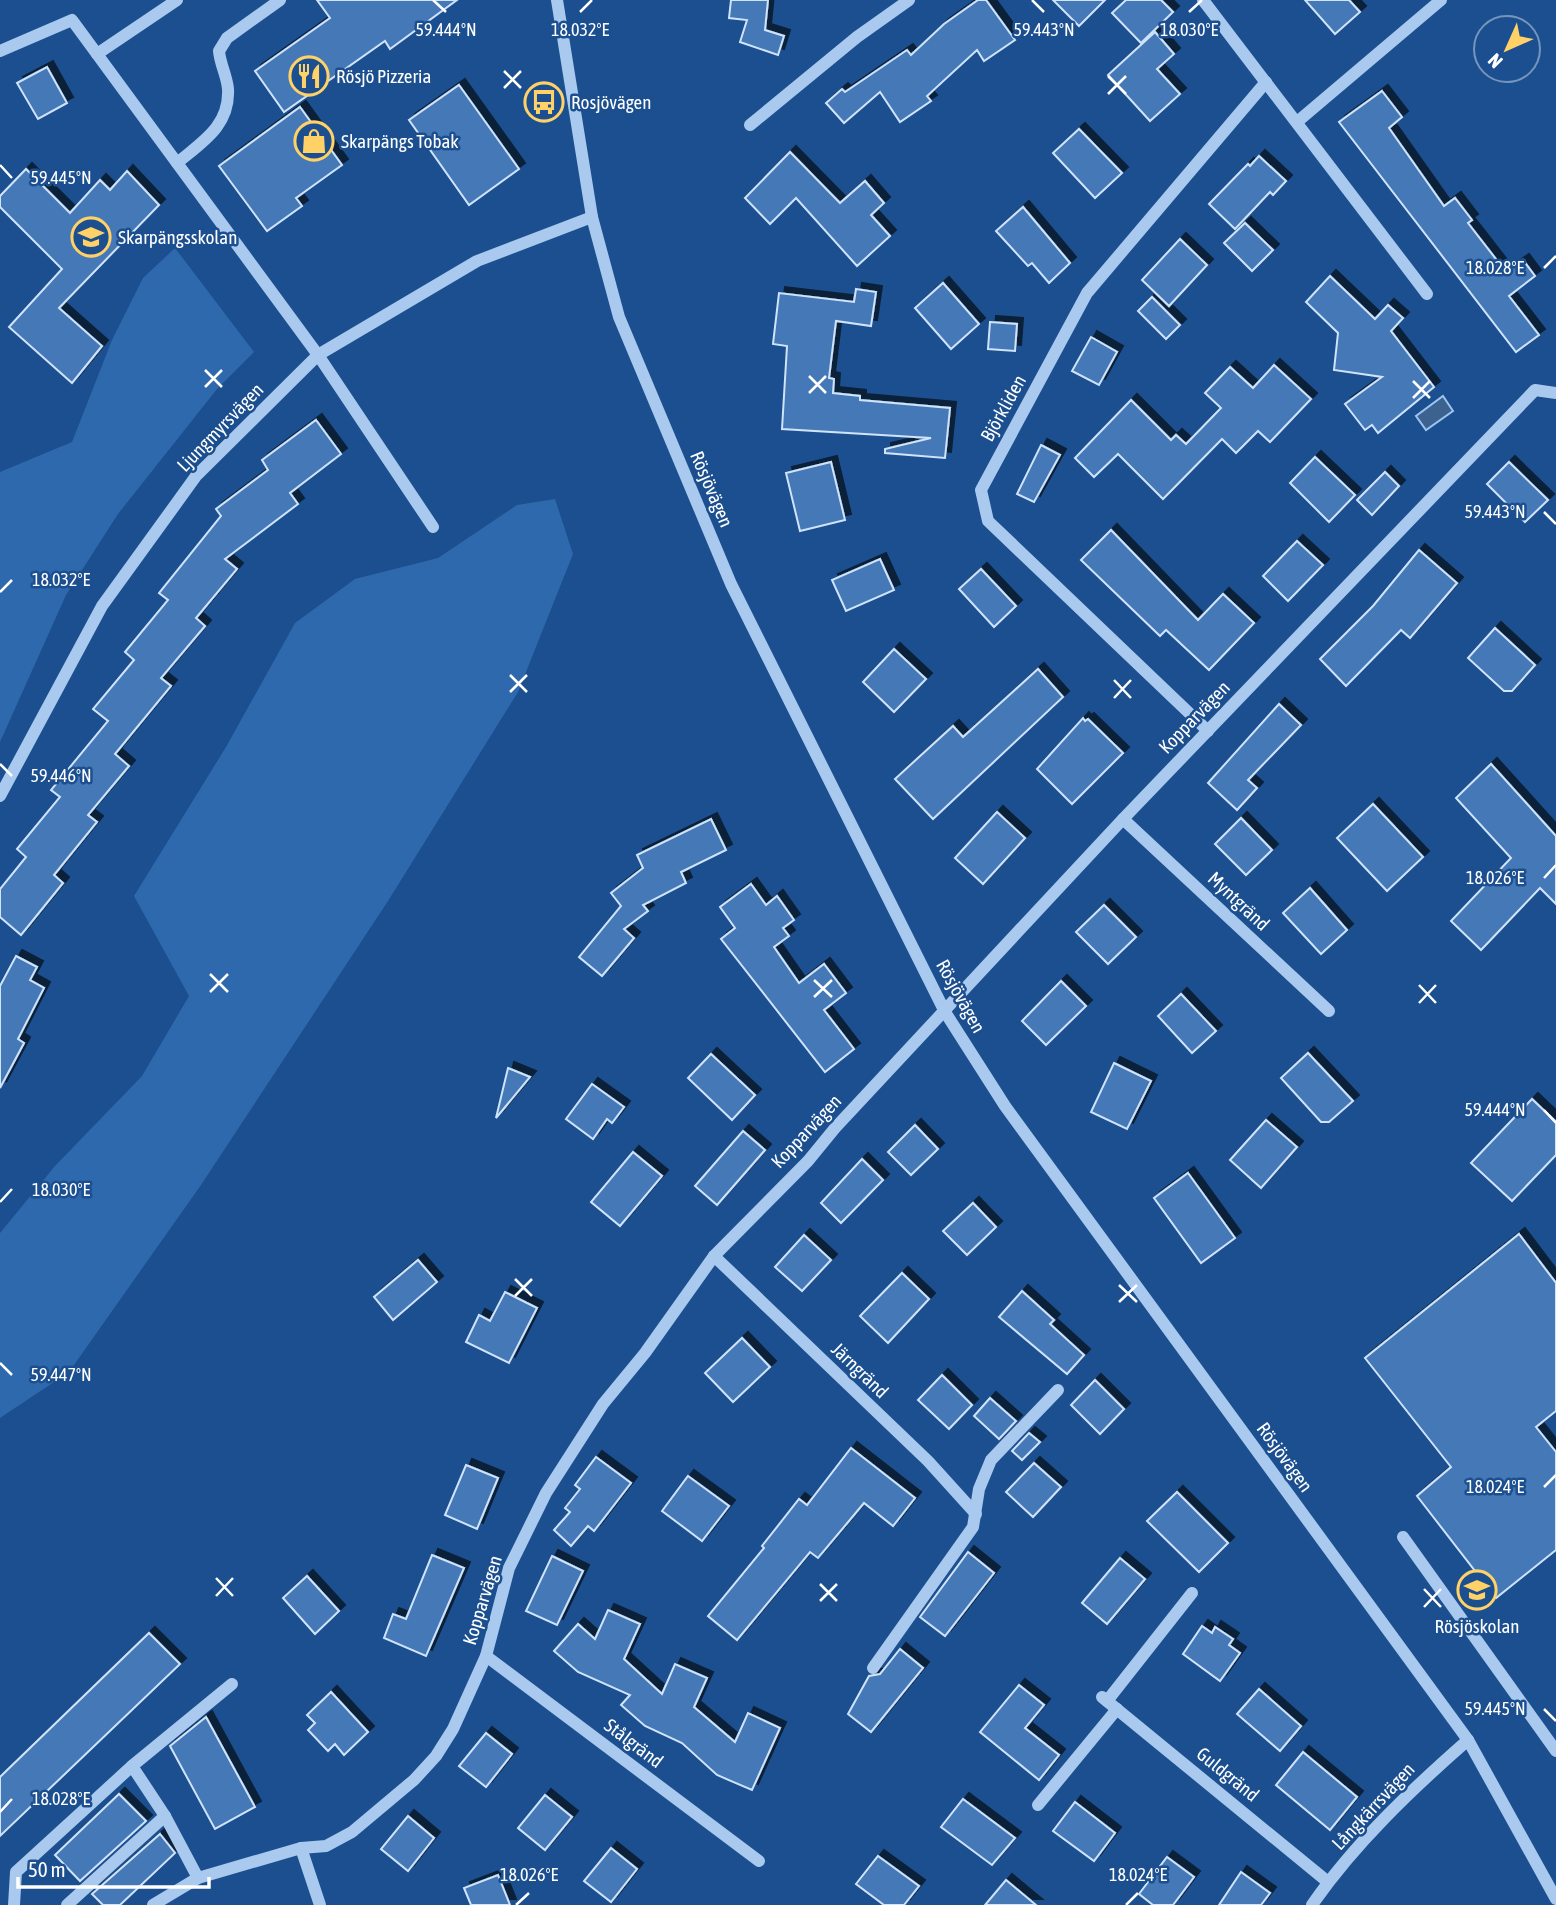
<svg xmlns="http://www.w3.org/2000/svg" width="1556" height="1905" font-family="'Asap Condensed',sans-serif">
	<defs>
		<filter id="shadow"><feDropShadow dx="6" dy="-6" stdDeviation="0" flood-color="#0009"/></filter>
	</defs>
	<rect width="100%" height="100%" fill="#1b4f8f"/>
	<g fill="#2e69ad">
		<path d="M 175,248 L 254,352 L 217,389 L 118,514 L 66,595 L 0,742 L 0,472 L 72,442 L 112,340 L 143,278 Z"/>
		<path d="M 555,499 L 573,554 L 518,692 L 388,901 L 201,1185 L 69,1372 L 0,1418 L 0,1233 L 55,1166 L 142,1076 L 189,996 L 134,896 L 226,747 L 295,623 L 355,579 L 438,558 L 517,505 Z"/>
	</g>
	<path fill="#3c6290" stroke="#9cc4f0" stroke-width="2" d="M 1443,396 L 1453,411 L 1426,430 L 1416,416 Z"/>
	<g fill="#4478b7" stroke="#cfe3fa" stroke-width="2" filter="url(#shadow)">
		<path d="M 317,0 L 457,0 L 390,49 L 385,41 L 284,112 L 255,71 L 330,18 Z"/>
		<path d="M 731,0 L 768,0 L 765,30 L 784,36 L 778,55 L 740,42 L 747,20 L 729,18 Z"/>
		<path d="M 978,0 L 986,0 L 1015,40 L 984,61 L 977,50 L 927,96 L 931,101 L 900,122 L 880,92 L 844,123 L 826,103 L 842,89 L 845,92 L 907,50 L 911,55 L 944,24 Z"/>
		<path d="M 1053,0 L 1105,0 L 1079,26 Z"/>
		<path d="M 1126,0 L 1161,0 L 1173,12 L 1141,43 L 1112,13 Z"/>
		<path d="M 1305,0 L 1349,0 L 1360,12 L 1335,34 Z"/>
		<path d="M 1155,32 L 1174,54 L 1157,69 L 1180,94 L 1150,121 L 1108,75 Z"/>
		<path d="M 47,67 L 67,103 L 38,119 L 17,83 Z"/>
		<path d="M 459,85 L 519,169 L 469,205 L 409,120 Z"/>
		<path d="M 1382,91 L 1402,117 L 1389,128 L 1444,206 L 1455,198 L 1472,220 L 1468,223 L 1506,272 L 1523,260 L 1535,276 L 1509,296 L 1539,335 L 1516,352 L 1339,122 Z"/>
		<path d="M 300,107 L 342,165 L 296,198 L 302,206 L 267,231 L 219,166 Z"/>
		<path d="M 1079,129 L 1122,173 L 1095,198 L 1053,153 Z"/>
		<path d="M 790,152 L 840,203 L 865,181 L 884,203 L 871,215 L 890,236 L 857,266 L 796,198 L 770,224 L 745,198 Z"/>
		<path d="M 1259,156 L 1286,181 L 1273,195 L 1270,192 L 1235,229 L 1209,204 L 1248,164 L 1250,166 Z"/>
		<path d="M 26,169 L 70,213 L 100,180 L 110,190 L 127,171 L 159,205 L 59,308 L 102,346 L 72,383 L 9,327 L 62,269 L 0,207 L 0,196 Z"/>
		<path d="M 1023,207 L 1070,263 L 1049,283 L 1032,263 L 1028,266 L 996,231 Z"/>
		<path d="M 1245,223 L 1273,250 L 1252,271 L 1224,243 Z"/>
		<path d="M 1180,239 L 1207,265 L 1169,306 L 1142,280 Z"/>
		<path d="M 1330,276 L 1375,319 L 1388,305 L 1403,318 L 1391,331 L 1434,387 L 1378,433 L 1372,425 L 1365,430 L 1345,404 L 1382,377 L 1334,370 L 1338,333 L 1306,302 Z"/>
		<path d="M 943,283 L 979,324 L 951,349 L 915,308 Z"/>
		<path d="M 856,289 L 876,292 L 871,326 L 836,321 L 829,378 L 834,379 L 833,393 L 860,396 L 860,400 L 950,408 L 945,458 L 885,453 L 885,449 L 931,438 L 782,429 L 787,346 L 773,344 L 779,293 L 854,302 Z"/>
		<path d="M 1152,297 L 1180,325 L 1166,339 L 1138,311 Z"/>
		<path d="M 990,322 L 1017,324 L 1015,351 L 988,349 Z"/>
		<path d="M 1091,337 L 1117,352 L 1099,385 L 1072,371 Z"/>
		<path d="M 1274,365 L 1311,399 L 1270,442 L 1258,431 L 1236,453 L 1222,439 L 1163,499 L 1118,454 L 1094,477 L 1075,458 L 1131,400 L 1171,440 L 1176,435 L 1186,444 L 1221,408 L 1205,393 L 1230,367 L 1253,388 Z"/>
		<path d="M 316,420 L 341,454 L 290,493 L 298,504 L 225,559 L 237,569 L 196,618 L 205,626 L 161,678 L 171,686 L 115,754 L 129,766 L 88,815 L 97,822 L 54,875 L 63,883 L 21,935 L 0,917 L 0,889 L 26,857 L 17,849 L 60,797 L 51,790 L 108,721 L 93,709 L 134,660 L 125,652 L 168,600 L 159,593 L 221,516 L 216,509 L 268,470 L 262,460 Z"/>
		<path d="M 1041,445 L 1060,455 L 1034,502 L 1017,494 Z"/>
		<path d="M 1315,457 L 1355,495 L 1329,522 L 1290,483 Z"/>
		<path d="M 831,462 L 845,520 L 800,531 L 786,473 Z"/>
		<path d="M 1509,462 L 1548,500 L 1525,522 L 1487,484 Z"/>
		<path d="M 1385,472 L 1399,486 L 1372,515 L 1357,500 Z"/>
		<path d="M 1111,530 L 1198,620 L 1223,594 L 1254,623 L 1209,670 L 1166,630 L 1160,636 L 1081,560 Z"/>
		<path d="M 1297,541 L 1323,565 L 1288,601 L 1263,576 Z"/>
		<path d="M 1419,550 L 1457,583 L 1410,638 L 1401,630 L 1346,686 L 1320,659 L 1373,606 Z"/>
		<path d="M 880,559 L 894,590 L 846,611 L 832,580 Z"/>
		<path d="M 981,569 L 1016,606 L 994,627 L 959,589 Z"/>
		<path d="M 1495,628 L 1535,665 L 1512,691 L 1504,691 L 1468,658 Z"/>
		<path d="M 894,649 L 926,679 L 894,712 L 863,682 Z"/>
		<path d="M 1038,669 L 1063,697 L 933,819 L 895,779 L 953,726 L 963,737 Z"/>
		<path d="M 1279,704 L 1301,725 L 1248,780 L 1257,788 L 1237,810 L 1208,783 Z"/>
		<path d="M 1083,718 L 1085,721 L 1088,719 L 1123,753 L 1072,804 L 1037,769 Z"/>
		<path d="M 1491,764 L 1556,836 L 1556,904 L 1540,888 L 1481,950 L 1451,921 L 1511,858 L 1456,798 Z"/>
		<path d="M 1373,804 L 1423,857 L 1387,891 L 1337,838 Z"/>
		<path d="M 997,812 L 1025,838 L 983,884 L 955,858 Z"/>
		<path d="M 1241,818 L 1272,850 L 1246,875 L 1215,844 Z"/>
		<path d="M 711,819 L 726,850 L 681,872 L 686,883 L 643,905 L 648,911 L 624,929 L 634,938 L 602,976 L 579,957 L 621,906 L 611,893 L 643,868 L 637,855 Z"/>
		<path d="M 751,884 L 766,905 L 777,896 L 794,920 L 783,928 L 789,936 L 774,947 L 799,983 L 824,964 L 846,993 L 824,1010 L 854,1049 L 825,1072 L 721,939 L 735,928 L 720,907 Z"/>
		<path d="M 1310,888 L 1347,930 L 1321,954 L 1283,913 Z"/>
		<path d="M 1104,905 L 1136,937 L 1108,964 L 1076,932 Z"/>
		<path d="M 16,956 L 37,967 L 30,980 L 44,988 L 18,1039 L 24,1043 L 0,1088 L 0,986 Z"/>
		<path d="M 1061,981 L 1086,1006 L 1046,1045 L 1022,1021 Z"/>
		<path d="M 1181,994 L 1216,1031 L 1192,1053 L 1158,1016 Z"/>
		<path d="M 1308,1053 L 1353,1101 L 1329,1122 L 1321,1122 L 1281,1078 Z"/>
		<path d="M 711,1054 L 755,1095 L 732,1120 L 688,1078 Z"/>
		<path d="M 1114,1063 L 1151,1081 L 1127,1129 L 1091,1112 Z"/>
		<path d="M 508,1068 L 530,1077 L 496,1118 Z"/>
		<path d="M 592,1084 L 624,1107 L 612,1123 L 607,1119 L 593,1139 L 566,1119 Z"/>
		<path d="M 1532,1099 L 1556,1122 L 1556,1155 L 1512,1201 L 1471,1163 Z"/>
		<path d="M 1266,1120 L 1297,1147 L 1261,1188 L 1230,1160 Z"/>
		<path d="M 915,1125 L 938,1149 L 911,1175 L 888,1152 Z"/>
		<path d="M 743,1131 L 765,1150 L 717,1205 L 695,1186 Z"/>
		<path d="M 633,1152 L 662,1176 L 620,1226 L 591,1202 Z"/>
		<path d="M 862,1159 L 883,1180 L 841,1223 L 821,1203 Z"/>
		<path d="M 1188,1173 L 1235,1238 L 1201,1263 L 1154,1198 Z"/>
		<path d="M 973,1203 L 996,1227 L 967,1255 L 943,1231 Z"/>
		<path d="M 1519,1234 L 1556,1283 L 1556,1411 L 1536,1427 L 1556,1452 L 1556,1550 L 1496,1598 L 1417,1496 L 1451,1467 L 1365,1358 Z"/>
		<path d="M 804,1235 L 831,1260 L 802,1291 L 775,1267 Z"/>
		<path d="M 418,1260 L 437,1282 L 393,1320 L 374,1297 Z"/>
		<path d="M 902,1273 L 929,1299 L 888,1343 L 860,1316 Z"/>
		<path d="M 1022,1291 L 1054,1320 L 1050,1324 L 1084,1355 L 1067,1374 L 999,1317 Z"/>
		<path d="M 505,1292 L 537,1308 L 509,1363 L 466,1342 L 479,1315 L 490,1321 Z"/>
		<path d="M 742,1338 L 770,1367 L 733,1402 L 705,1373 Z"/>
		<path d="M 942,1375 L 972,1405 L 949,1429 L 918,1400 Z"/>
		<path d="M 1095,1380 L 1124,1409 L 1100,1434 L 1071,1405 Z"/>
		<path d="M 990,1398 L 1016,1421 L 999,1439 L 974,1416 Z"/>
		<path d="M 1029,1433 L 1040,1442 L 1022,1460 L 1012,1451 Z"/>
		<path d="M 851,1448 L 915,1498 L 893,1526 L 864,1503 L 818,1558 L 810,1552 L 737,1640 L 708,1616 L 764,1548 L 762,1546 L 799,1499 L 807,1505 Z"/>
		<path d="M 596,1457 L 631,1483 L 594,1531 L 588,1526 L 571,1546 L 554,1530 L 570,1512 L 565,1508 L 580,1489 L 575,1485 Z"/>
		<path d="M 1034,1463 L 1061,1487 L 1033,1517 L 1006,1492 Z"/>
		<path d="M 466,1465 L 498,1478 L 477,1529 L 445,1515 Z"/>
		<path d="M 688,1476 L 729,1506 L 702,1541 L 662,1511 Z"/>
		<path d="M 1177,1492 L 1228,1543 L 1199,1572 L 1147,1521 Z"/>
		<path d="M 968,1552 L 994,1573 L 945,1636 L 920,1617 Z"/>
		<path d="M 432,1555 L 464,1568 L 426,1656 L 384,1638 L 393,1614 L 406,1619 Z"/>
		<path d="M 552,1556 L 583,1571 L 557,1625 L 526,1611 Z"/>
		<path d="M 1120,1558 L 1145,1579 L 1107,1624 L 1082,1603 Z"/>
		<path d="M 307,1576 L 339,1611 L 315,1634 L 283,1598 Z"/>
		<path d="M 608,1610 L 640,1624 L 624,1659 L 662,1694 L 675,1664 L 707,1678 L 694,1707 L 735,1742 L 748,1713 L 780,1728 L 752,1790 L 717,1775 L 682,1743 L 645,1726 L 621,1705 L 630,1695 L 578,1672 L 554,1651 L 578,1624 L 595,1639 Z"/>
		<path d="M 1202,1626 L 1212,1633 L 1215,1627 L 1233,1639 L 1229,1645 L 1240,1653 L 1220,1681 L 1183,1654 Z"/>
		<path d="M 149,1633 L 180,1664 L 0,1836 L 0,1777 Z"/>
		<path d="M 900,1649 L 923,1668 L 871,1732 L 848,1714 L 869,1676 L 880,1674 Z"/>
		<path d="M 1019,1685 L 1044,1705 L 1025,1728 L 1059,1755 L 1039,1780 L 980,1732 Z"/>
		<path d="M 1259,1689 L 1301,1726 L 1280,1751 L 1237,1714 Z"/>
		<path d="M 331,1692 L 368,1732 L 344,1755 L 335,1744 L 328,1751 L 308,1730 L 315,1723 L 307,1715 Z"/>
		<path d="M 206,1717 L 255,1807 L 215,1829 L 170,1746 Z"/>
		<path d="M 486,1733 L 512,1754 L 486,1787 L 459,1766 Z"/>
		<path d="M 1303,1752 L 1357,1797 L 1330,1830 L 1276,1785 Z"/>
		<path d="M 119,1794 L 146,1821 L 80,1881 L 55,1855 Z"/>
		<path d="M 545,1795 L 572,1817 L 545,1850 L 518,1828 Z"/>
		<path d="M 963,1799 L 1015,1838 L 992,1865 L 941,1827 Z"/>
		<path d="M 1075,1802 L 1115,1833 L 1094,1861 L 1053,1831 Z"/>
		<path d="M 408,1816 L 434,1838 L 408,1871 L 381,1849 Z"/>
		<path d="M 160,1834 L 175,1853 L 120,1905 L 103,1905 L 92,1894 Z"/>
		<path d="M 611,1848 L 637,1869 L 611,1902 L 584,1881 Z"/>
		<path d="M 878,1856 L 919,1886 L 904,1905 L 884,1905 L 856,1884 Z"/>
		<path d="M 1167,1857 L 1194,1877 L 1173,1905 L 1153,1905 L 1139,1894 Z"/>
		<path d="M 1241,1872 L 1270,1893 L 1261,1905 L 1219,1905 Z"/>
		<path d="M 498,1875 L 510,1905 L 471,1905 L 464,1888 Z"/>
		<path d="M 1006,1880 L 1036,1905 L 985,1905 Z"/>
	</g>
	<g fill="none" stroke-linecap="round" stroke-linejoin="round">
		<g stroke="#a9c9ee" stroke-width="12">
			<path d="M 557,0 L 592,217 L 619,317 L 731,584 L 945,1012 L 1005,1106 L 1468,1740 L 1556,1899"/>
			<path d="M 1203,0 L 1427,294"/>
			<path d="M 0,51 L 72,20 L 318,355 L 433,527"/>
			<path d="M 97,54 L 177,0"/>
			<path d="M 1297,122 L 1441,0"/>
			<path d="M 750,125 L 857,37 L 909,0"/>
			<path d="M 177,163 C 202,142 230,126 228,89 C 227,76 220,64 219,51 L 227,38 L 280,0"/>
			<path d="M 1208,731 L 988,521 L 981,490 L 1087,293 L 1266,82"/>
			<path d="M 0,796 L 102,606 L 178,501 L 196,476 L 318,355 L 477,261 L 592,217"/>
			<path d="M 1123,819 L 1329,1011"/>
			<path d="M 714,1256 L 928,1461 L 976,1514"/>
			<path d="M 1403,1537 L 1556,1751"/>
			<path d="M 486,1656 L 759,1861"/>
			<path d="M 873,1668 L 973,1527 L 979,1489 L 991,1460 L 1058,1390"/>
			<path d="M 1102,1697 L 1328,1882"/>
			<path d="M 1107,1701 L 1192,1593"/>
			<path d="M 132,1766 L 165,1816 L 198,1878"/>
			<path d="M 1038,1805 L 1117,1709"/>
			<path d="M 301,1848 L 320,1905"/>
			<path d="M 14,1905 L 16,1872 L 132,1766 L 232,1684"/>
			<path d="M 67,1905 L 165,1816"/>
			<path d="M 153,1905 L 198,1878 L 301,1848 L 326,1846 L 352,1832 L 414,1780 L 436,1756 L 453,1729 L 486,1656 L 509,1568 L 546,1493 L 603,1404 L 645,1353 L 714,1256 L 808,1161 L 835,1128 L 1123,819 L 1535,390 L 1556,393"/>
			<path d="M 1312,1905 C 1354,1844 1412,1789 1468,1740"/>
		</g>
	</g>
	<path fill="none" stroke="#fff" stroke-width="2.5" d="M 433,0 L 446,12M 1032,0 L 1044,12M 580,12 L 592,0M 1189,12 L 1202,0M 504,71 L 521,88M 1108,76 L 1126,94M 504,88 L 521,71M 1108,94 L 1126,76M 0,165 L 12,178M 1544,268 L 1556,256M 205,370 L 222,387M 809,376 L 826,393M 1413,381 L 1430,398M 205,387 L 222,370M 809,393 L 826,376M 1413,398 L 1430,381M 1544,512 L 1556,524M 0,592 L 12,580M 510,675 L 527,692M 1114,680 L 1131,698M 510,692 L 527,675M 1114,698 L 1131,680M 0,764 L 12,776M 1544,878 L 1556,865M 210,974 L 228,992M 814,980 L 832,997M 1419,985 L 1436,1003M 210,992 L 228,974M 814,997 L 832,980M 1419,1003 L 1436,985M 1544,1110 L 1556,1123M 0,1202 L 12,1189M 515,1279 L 532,1296M 1119,1285 L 1137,1302M 515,1296 L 532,1279M 1119,1302 L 1137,1285M 0,1363 L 12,1375M 1544,1487 L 1556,1475M 216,1578 L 233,1596M 820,1584 L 837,1601M 1424,1589 L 1441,1607M 216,1596 L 233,1578M 820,1601 L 837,1584M 1424,1607 L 1441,1589M 1544,1709 L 1556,1721M 0,1812 L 12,1799M 516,1905 L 529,1893M 1126,1905 L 1138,1893"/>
	<defs>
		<g id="restaurant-ring" transform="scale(2.0125)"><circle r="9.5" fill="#1b4f8f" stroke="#ffd166" stroke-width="1.5"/><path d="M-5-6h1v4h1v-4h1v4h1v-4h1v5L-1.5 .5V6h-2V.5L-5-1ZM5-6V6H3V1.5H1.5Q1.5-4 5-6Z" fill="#ffd166"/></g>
		<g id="bus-ring" transform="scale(2.0125)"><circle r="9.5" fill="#1b4f8f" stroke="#ffd166" stroke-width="1.5"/><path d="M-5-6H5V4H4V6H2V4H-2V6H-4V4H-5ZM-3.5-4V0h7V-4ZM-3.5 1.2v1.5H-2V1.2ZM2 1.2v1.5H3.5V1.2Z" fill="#ffd166"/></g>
		<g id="shop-ring" transform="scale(2.0125)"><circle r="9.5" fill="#1b4f8f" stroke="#ffd166" stroke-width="1.5"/><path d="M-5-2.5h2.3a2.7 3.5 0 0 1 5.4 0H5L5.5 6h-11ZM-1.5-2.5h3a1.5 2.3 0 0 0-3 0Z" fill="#ffd166"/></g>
		<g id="school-ring" transform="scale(2.0125)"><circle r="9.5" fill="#1b4f8f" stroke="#ffd166" stroke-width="1.5"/><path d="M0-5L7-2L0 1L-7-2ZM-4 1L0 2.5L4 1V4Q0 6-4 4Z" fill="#ffd166"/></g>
	</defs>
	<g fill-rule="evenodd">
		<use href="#restaurant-ring" x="309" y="76"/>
		<use href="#bus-ring" x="544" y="102"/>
		<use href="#shop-ring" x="314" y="141"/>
		<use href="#school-ring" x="91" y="237"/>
		<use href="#school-ring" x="1477" y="1590"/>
	</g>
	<g text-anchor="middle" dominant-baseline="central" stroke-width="5" stroke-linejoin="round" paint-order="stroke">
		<g font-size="19" fill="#fff" stroke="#1b4f8f" text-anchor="start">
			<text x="336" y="76">Rösjö Pizzeria</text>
			<text x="571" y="102">Rosjövägen</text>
			<text x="341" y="141">Skarpängs Tobak</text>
			<text x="118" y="237">Skarpängsskolan</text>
			<text x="1477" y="1626" text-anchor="middle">Rösjöskolan</text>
		</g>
		<g font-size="19" fill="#fff" stroke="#1b4f8f">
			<text transform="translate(1003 408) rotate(-61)">Björkliden</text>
			<text transform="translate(220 427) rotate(-46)">Ljungmyrsvägen</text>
			<text transform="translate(712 489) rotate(67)">Rösjövägen</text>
			<text transform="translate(1194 717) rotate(-46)">Kopparvägen</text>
			<text transform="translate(1239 901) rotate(43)">Myntgränd</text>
			<text transform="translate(961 996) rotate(61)">Rösjövägen</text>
			<text transform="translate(806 1131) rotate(-47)">Kopparvägen</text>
			<text transform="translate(860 1370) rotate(44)">Järngränd</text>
			<text transform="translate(1285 1457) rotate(54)">Rösjövägen</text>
			<text transform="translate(482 1600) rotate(-73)">Kopparvägen</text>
			<text transform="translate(634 1743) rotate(37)">Stålgränd</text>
			<text transform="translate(1228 1774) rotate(39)">Guldgränd</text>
			<text transform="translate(1373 1806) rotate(-47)">Långkärrsvägen</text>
		</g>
	</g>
	<g font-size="18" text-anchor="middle" fill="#fff" stroke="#1b4f8f" stroke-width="5" stroke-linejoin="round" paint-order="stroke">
		<text x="446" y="36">59.444°N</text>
		<text x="580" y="36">18.032°E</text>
		<text x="1044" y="36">59.443°N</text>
		<text x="1189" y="36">18.030°E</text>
		<text x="61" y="184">59.445°N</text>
		<text x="1495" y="274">18.028°E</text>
		<text x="1495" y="518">59.443°N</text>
		<text x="61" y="586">18.032°E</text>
		<text x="61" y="782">59.446°N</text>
		<text x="1495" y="884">18.026°E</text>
		<text x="1495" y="1116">59.444°N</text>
		<text x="61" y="1196">18.030°E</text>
		<text x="61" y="1381">59.447°N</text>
		<text x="1495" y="1493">18.024°E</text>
		<text x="1495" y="1715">59.445°N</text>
		<text x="61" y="1805">18.028°E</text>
		<text x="529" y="1881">18.026°E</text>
		<text x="1138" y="1881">18.024°E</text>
	</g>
	<g transform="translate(1507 49) rotate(225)"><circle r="33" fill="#1b4f8f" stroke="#7695bc" stroke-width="2"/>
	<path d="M0-5L12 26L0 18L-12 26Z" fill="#ffd166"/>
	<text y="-10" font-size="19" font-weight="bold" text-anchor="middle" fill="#ffffff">N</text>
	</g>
	<path d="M18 1877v10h191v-10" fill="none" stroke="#ffffff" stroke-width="3.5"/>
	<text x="28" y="1877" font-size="21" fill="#ffffff" stroke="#1b4f8f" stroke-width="5" paint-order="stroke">50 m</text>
</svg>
